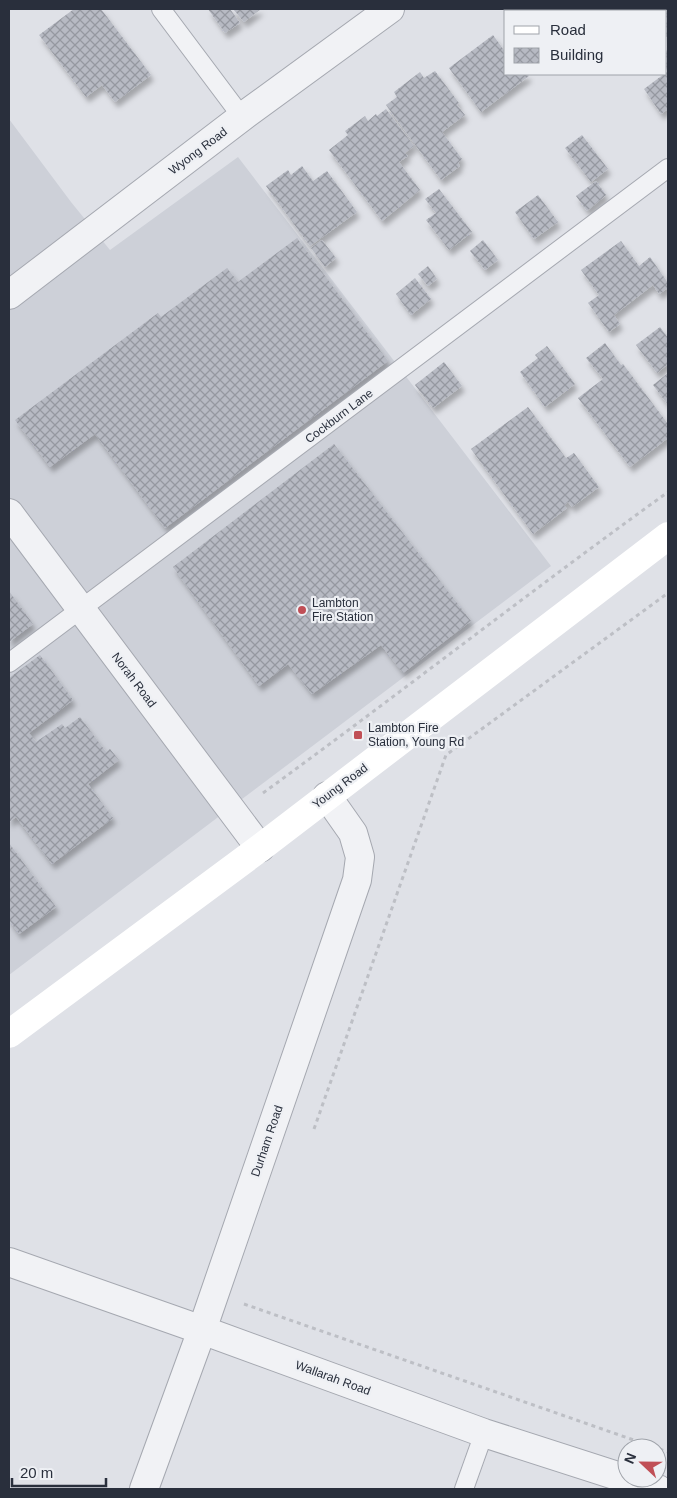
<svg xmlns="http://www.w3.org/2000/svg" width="677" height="1498" font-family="Arial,sans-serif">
	<defs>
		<pattern id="building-cross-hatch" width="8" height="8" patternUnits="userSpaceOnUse" patternTransform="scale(1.25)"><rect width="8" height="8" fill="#b7bac3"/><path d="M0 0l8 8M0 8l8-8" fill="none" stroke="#9598a0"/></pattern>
		<filter id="shadow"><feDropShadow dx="3" dy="5.5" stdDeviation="2.5" flood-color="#0004"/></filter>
	</defs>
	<rect width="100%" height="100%" fill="#dfe1e7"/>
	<path fill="#cdd0d8" d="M 9,119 L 71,202 L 110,250 L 238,157 L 551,566 L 9,975 Z"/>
	<g fill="url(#building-cross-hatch)" filter="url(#shadow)">
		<path d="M 74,9 L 101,9 L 151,75 L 115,102 L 102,85 L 86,97 L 39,35 Z"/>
		<path d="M 208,9 L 230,9 L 240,23 L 225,33 Z"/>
		<path d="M 233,9 L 261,9 L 244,22 Z"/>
		<path d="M 511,9 L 560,9 L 562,11 L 508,11 Z"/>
		<path d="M 645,9 L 668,9 L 668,39 L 666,36 L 666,11 L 647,11 Z"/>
		<path d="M 493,35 L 506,53 L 506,74 L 527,74 L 529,76 L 481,112 L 449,68 Z"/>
		<path d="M 668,49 L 668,109 L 661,114 L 644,89 L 668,71 L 666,69 L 666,51 Z"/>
		<path d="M 435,71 L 459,103 L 457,105 L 465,115 L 442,132 L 462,159 L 458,163 L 460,166 L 441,180 L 386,105 L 397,97 L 394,92 L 420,72 L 424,78 Z"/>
		<path d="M 386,109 L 414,146 L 405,153 L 408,156 L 399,162 L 420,190 L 382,221 L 329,150 L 348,135 L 345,131 L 365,116 L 368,121 L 376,114 L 377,116 Z"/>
		<path d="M 582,135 L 608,169 L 591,182 L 565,148 Z"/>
		<path d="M 302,166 L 313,181 L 327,171 L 357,212 L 310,246 L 266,186 L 288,170 L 291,175 Z"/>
		<path d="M 596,181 L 606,195 L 587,211 L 576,196 Z"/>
		<path d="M 439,189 L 472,232 L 449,250 L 426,220 L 436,213 L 425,199 Z"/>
		<path d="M 538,195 L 558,222 L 534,239 L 515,212 Z"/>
		<path d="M 297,238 L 388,361 L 165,528 L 95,434 L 50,467 L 15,420 L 158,313 L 161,317 L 227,268 L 238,282 Z"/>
		<path d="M 322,240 L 336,258 L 325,267 L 311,248 Z"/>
		<path d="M 483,240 L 498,260 L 485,270 L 470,251 Z"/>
		<path d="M 621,241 L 639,266 L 650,257 L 668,283 L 668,288 L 659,294 L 653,285 L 614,315 L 620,324 L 609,332 L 588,303 L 599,295 L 581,270 Z"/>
		<path d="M 428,266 L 437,279 L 428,286 L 418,274 Z"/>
		<path d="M 415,278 L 431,299 L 411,315 L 396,294 Z"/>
		<path d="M 660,327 L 668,338 L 668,364 L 657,373 L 636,345 Z"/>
		<path d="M 605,343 L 621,365 L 623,364 L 668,424 L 668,438 L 630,467 L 578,398 L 603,379 L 586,358 Z"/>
		<path d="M 547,346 L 575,384 L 545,407 L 520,372 L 538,358 L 535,355 Z"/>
		<path d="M 444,362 L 462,386 L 433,408 L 415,385 Z"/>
		<path d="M 668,373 L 668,405 L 653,385 Z"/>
		<path d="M 528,407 L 566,458 L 574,453 L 599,487 L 572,507 L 568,502 L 564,505 L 567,508 L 533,534 L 471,449 Z"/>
		<path d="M 334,444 L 471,621 L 403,673 L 381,645 L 312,694 L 288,664 L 259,686 L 173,567 Z"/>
		<path d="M 9,591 L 33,624 L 9,642 Z"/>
		<path d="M 40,655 L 73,700 L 29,733 L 36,742 L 62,724 L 65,728 L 80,717 L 106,752 L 110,749 L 119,760 L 88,784 L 113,818 L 52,864 L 16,817 L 9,822 L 9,678 Z"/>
		<path d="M 9,843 L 56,907 L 19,934 L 9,920 Z"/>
	</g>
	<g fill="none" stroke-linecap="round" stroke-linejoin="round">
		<g stroke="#a5a8b0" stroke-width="20">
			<g id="lane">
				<path d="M 161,9 L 242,117"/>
				<path d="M 9,663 L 668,168"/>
				<path d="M 464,1489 L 484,1433"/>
			</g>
		</g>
		<g stroke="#a5a8b0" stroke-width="30">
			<g id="street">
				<path d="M 9,295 L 242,117 L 390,9"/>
				<path d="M 9,513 L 260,848"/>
				<path d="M 9,1262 L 202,1330 L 484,1433 L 658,1489"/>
				<path d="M 144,1489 L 202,1330 L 357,880 L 360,857 L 353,833 L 327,796"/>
			</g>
		</g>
		<g stroke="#bdbfc5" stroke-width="3" stroke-dasharray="4 4" stroke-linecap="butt">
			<path d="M 263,793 C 399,694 532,590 668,492"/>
			<path d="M 314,1129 L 446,755 L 668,593"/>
			<path d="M 244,1304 L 668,1452"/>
		</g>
		<use href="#lane" stroke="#f1f2f5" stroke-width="18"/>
		<use href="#street" stroke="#f1f2f5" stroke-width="28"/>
		<path stroke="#fff" stroke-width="28" d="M 9,1034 L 260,848 L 668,536"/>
	</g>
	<g fill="#c04f56" stroke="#eef0f4" stroke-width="2">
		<circle cx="302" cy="610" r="5"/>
		<rect x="353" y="730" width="10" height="10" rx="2.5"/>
	</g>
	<g text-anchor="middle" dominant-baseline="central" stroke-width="4.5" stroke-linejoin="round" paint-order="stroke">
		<g font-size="12" fill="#292f3c" stroke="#eef0f4">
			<text transform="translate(198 151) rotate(-37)">Wyong Road</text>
			<text transform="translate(339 416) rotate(-37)">Cockburn Lane</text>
			<text transform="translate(134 680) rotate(53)">Norah Road</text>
			<text transform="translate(340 786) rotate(-37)">Young Road</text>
			<text transform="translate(267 1141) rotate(-71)">Durham Road</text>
			<text transform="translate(333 1378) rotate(20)">Wallarah Road</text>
		</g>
		<g font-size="12" fill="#292f3c" stroke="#eef0f4" text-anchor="start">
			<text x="312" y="603">Lambton<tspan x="312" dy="14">Fire Station</tspan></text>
			<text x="368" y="728">Lambton Fire<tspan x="368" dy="14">Station, Young Rd</tspan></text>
		</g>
	</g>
	<rect width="677" height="1498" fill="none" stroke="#292f3c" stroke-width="20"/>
	<rect x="504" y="10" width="162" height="65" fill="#eef0f4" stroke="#9fa3aa"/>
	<rect x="514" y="26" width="25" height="8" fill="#ffffff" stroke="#9fa3aa"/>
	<text x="550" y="35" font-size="15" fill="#292f3c">Road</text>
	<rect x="514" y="48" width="25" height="15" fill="url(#building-cross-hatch)" stroke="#9fa3aa"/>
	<text x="550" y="60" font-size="15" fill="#292f3c">Building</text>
	<g transform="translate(642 1463) rotate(292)"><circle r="24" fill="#eef0f4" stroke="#9fa3aa"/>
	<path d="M0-4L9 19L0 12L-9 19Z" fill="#c04f56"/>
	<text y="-8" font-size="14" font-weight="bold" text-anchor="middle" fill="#292f3c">N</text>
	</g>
	<path d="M12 1478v8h94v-8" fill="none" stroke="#292f3c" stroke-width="2.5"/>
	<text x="20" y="1478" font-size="15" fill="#292f3c" stroke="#eef0f4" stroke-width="4" paint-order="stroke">20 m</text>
</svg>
